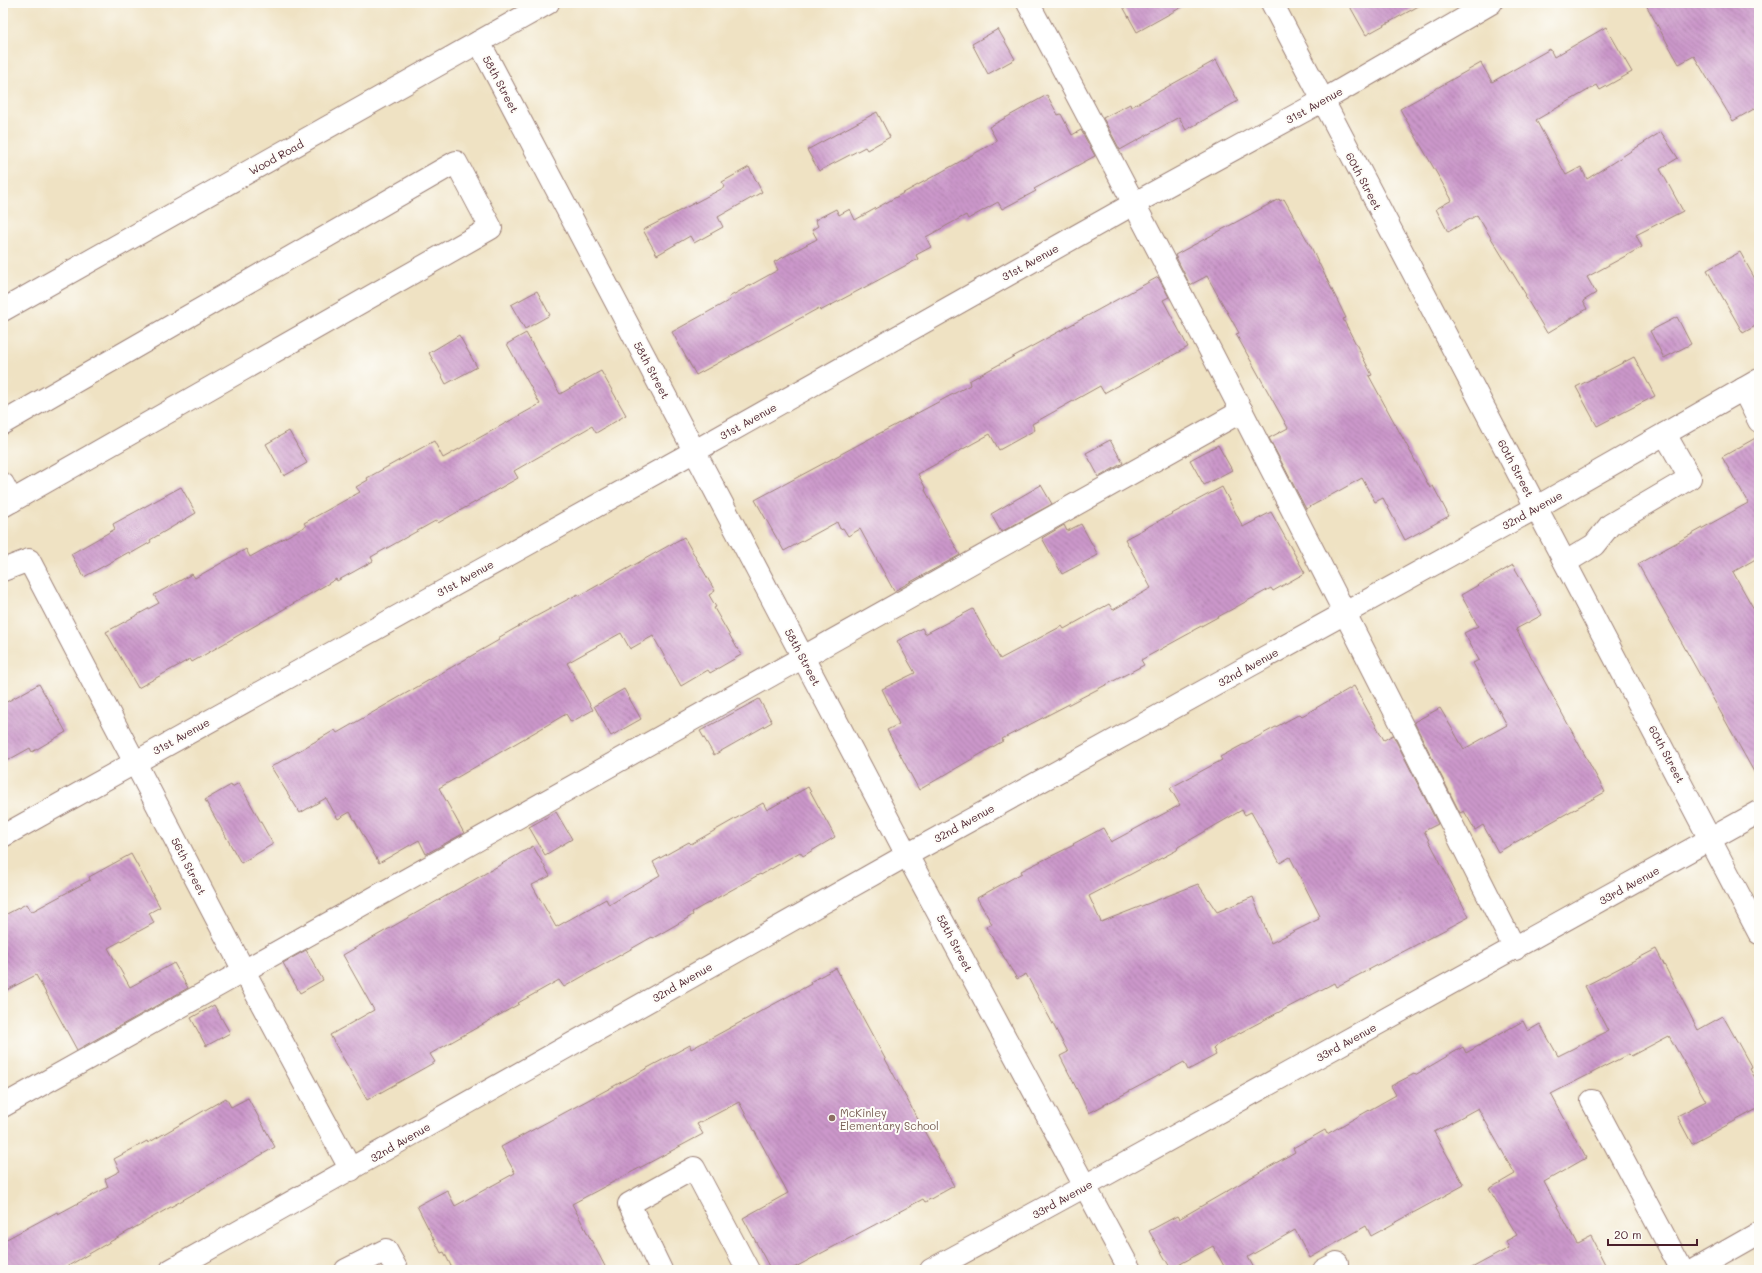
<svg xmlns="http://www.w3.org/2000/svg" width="1762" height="1273" font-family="Mali,sans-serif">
	<defs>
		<pattern id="building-back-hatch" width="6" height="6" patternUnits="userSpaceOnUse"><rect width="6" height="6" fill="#cb97ca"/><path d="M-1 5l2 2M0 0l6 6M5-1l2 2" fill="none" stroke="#a77ba4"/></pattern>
	</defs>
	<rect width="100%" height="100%" fill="#fdfcf7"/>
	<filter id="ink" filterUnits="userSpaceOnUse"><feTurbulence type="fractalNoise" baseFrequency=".025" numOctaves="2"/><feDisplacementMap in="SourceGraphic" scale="8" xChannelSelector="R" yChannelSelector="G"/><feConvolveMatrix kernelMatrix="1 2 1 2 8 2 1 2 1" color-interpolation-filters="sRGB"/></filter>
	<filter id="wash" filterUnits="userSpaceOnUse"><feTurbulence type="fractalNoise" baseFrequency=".012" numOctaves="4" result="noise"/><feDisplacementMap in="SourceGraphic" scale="16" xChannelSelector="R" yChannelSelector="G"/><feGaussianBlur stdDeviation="0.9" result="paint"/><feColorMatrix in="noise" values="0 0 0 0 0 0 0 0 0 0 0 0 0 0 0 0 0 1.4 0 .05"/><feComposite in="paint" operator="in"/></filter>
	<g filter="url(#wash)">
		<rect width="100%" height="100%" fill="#efe2c3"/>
		<g id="blocks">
			<g fill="url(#building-back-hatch)" fill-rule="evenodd">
				<path d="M 1121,3 L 1189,3 L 1137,32 Z"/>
				<path d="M 1348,3 L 1424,3 L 1366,35 Z"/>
				<path d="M 1645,3 L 1759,3 L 1759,106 L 1733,121 L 1694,56 L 1679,64 Z"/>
				<path d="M 1606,27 L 1632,72 L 1600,90 L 1597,85 L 1536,120 L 1566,175 L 1581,167 L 1587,179 L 1661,132 L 1678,158 L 1660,169 L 1683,211 L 1636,235 L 1642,247 L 1587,277 L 1596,293 L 1583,301 L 1587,309 L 1547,333 L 1525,296 L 1526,295 L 1477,215 L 1448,232 L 1436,209 L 1452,200 L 1400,109 L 1481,63 L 1492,82 L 1550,49 L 1554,57 Z"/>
				<path d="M 998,29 L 1015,59 L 988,74 L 972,44 Z"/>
				<path d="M 1216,60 L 1238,101 L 1186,130 L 1179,117 L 1120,150 L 1103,118 L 1130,104 L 1131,107 Z"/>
				<path d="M 1047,95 L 1058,115 L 1061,114 L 1072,135 L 1081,130 L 1095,156 L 1034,189 L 1036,191 L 1002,209 L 998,202 L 968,219 L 966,215 L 926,237 L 931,247 L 916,255 L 918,259 L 820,311 L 819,308 L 696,375 L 672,332 L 730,300 L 729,297 L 778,270 L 774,262 L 817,239 L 812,230 L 818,226 L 815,220 L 836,209 L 839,215 L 850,209 L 855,220 L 997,141 L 989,127 Z"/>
				<path d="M 877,112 L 890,137 L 867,150 L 865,147 L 819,171 L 807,150 Z"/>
				<path d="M 749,167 L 762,192 L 718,217 L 723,227 L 694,243 L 690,236 L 657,255 L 643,230 L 725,187 L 722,182 Z"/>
				<path d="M 1279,199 L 1280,201 L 1284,199 L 1311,247 L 1346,318 L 1343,319 L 1372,375 L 1369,376 L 1430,488 L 1433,486 L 1449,516 L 1405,540 L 1383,498 L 1375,502 L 1362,478 L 1306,509 L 1269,438 L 1288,428 L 1236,334 L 1239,333 L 1207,276 L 1190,285 L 1175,255 Z"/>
				<path d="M 1740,252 L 1759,286 L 1759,324 L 1743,333 L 1707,270 Z"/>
				<path d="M 1158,277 L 1169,297 L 1163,300 L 1188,347 L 1104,393 L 1100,386 L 1032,424 L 1035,430 L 999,450 L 990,434 L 918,474 L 926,489 L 925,490 L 960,555 L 894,591 L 860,529 L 848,536 L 843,528 L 840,529 L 837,522 L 784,551 L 755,500 L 970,385 L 969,381 Z"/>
				<path d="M 537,291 L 550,315 L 525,329 L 511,305 Z"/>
				<path d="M 1677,317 L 1691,344 L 1664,358 L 1650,331 Z"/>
				<path d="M 526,333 L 560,394 L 601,371 L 626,415 L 596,433 L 592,426 L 514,471 L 518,478 L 438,523 L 437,520 L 371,557 L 373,561 L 337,581 L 336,579 L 192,662 L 190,659 L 138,688 L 106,632 L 159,603 L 154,595 L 192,574 L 195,578 L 246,549 L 250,557 L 306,526 L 304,523 L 360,492 L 356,487 L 368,480 L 367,478 L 434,441 L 443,458 L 540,404 L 507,344 Z"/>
				<path d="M 459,335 L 477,367 L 446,384 L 429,353 Z"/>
				<path d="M 1634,357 L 1655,396 L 1597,426 L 1576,387 Z"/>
				<path d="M 289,431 L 307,463 L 284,476 L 266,444 Z"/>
				<path d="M 1759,436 L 1759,557 L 1733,572 L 1759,618 L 1759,781 L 1638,564 L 1748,503 L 1722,457 Z"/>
				<path d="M 1110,440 L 1123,463 L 1099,477 L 1086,453 Z"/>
				<path d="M 1218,445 L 1232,470 L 1204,485 L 1190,460 Z"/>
				<path d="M 1041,485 L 1052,504 L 1001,532 L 991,514 Z"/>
				<path d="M 181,487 L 196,513 L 150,540 L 151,542 L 130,554 L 129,552 L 84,577 L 71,554 L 115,529 L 113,524 Z"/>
				<path d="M 1222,487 L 1243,527 L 1271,512 L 1305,573 L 1273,591 L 1271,588 L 1192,631 L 1192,632 L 1141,660 L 1144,665 L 1002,739 L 1003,741 L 919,790 L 887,730 L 899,724 L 882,689 L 915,673 L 897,641 L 922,628 L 925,634 L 973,609 L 1000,659 L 1062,626 L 1064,629 L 1109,604 L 1113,610 L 1151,588 L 1125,539 Z"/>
				<path d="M 1081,524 L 1098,555 L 1062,574 L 1042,538 L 1064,525 L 1067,531 Z"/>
				<path d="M 684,537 L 715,591 L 709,595 L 716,607 L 714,608 L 741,655 L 710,673 L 708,670 L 681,686 L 653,636 L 630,649 L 621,633 L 567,663 L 593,710 L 571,722 L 566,714 L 439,788 L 464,833 L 426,854 L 419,840 L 379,863 L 350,812 L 338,819 L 326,798 L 300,813 L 271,767 L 335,730 L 337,733 L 499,640 L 498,638 L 535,617 L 578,594 L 579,596 Z"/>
				<path d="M 1513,565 L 1542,615 L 1516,629 L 1605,792 L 1498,852 L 1483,825 L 1475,830 L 1464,811 L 1460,813 L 1414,722 L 1440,708 L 1464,749 L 1507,725 L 1473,663 L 1479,660 L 1464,633 L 1478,626 L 1461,595 Z"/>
				<path d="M 39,684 L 66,732 L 32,752 L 30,748 L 3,763 L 3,704 Z"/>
				<path d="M 1354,686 L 1384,740 L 1393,735 L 1438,824 L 1424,831 L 1469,917 L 1336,987 L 1334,983 L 1215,1046 L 1213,1048 L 1216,1055 L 1188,1070 L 1184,1062 L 1089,1113 L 1060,1056 L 1068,1052 L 1026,974 L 1017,979 L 986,927 L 992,924 L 977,898 L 1022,873 L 1021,871 L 1074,845 L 1073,844 L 1103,828 L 1111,842 L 1180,805 L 1170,788 L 1222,760 L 1220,757 L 1300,714 L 1302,716 ZM 1242,810 L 1245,815 L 1251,812 L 1280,863 L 1290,857 L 1320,916 L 1318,917 L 1319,919 L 1271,943 L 1253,897 L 1217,912 L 1198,884 L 1101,922 L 1089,896 L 1177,850 L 1178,847 Z"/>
				<path d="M 624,689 L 641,719 L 611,736 L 594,706 Z"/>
				<path d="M 759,699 L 772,722 L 714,755 L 700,731 Z"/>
				<path d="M 239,783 L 273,844 L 241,863 L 205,800 L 231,785 L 232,787 Z"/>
				<path d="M 808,787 L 835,837 L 803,856 L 800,852 L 761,875 L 760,874 L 692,912 L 693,915 L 653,938 L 652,937 L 564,987 L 559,980 L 518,1003 L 519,1004 L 430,1054 L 435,1062 L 367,1100 L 330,1035 L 374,1010 L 343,955 L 533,846 L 550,876 L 532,885 L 556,927 L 606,899 L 609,905 L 660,875 L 653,862 L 689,842 L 691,844 L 763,803 L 767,810 Z"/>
				<path d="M 556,812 L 572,839 L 545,855 L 529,827 Z"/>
				<path d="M 131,854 L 160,907 L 149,913 L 154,923 L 108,948 L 130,987 L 174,963 L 188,988 L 77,1050 L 36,975 L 3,992 L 3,916 L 26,904 L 31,912 L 90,880 L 89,877 Z"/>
				<path d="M 1656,949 L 1698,1030 L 1723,1016 L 1752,1068 L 1750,1069 L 1759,1085 L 1759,1108 L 1692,1144 L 1677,1116 L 1706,1101 L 1669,1036 L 1631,1056 L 1629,1054 L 1551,1094 L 1586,1158 L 1544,1182 L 1577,1244 L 1591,1237 L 1608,1270 L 1468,1270 L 1509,1248 L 1506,1241 L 1517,1235 L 1489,1189 L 1515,1174 L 1478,1108 L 1434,1132 L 1464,1185 L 1371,1236 L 1366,1226 L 1310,1258 L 1295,1230 L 1248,1257 L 1255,1270 L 1226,1270 L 1213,1246 L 1171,1269 L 1149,1231 L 1177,1216 L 1179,1219 L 1295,1152 L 1293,1148 L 1325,1130 L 1327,1134 L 1396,1095 L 1391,1086 L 1414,1074 L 1415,1075 L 1463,1047 L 1466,1053 L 1523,1021 L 1528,1031 L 1540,1024 L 1558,1056 L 1608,1031 L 1585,986 Z"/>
				<path d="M 306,950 L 323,980 L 300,993 L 283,963 Z"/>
				<path d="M 836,968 L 954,1186 L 925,1202 L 923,1199 L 790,1270 L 771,1270 L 743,1218 L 788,1193 L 739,1102 L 697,1124 L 703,1134 L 572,1204 L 607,1270 L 453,1270 L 444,1252 L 441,1253 L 417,1206 L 447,1190 L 455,1206 L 515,1173 L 501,1147 L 690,1045 L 691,1049 L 811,984 L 810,982 Z"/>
				<path d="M 214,1005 L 230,1033 L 206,1046 L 191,1018 Z"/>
				<path d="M 226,1098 L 231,1107 L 248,1098 L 275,1147 L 61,1270 L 3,1270 L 3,1241 L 57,1212 L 58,1214 L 108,1187 L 105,1179 L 120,1171 L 114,1159 L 147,1141 L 148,1143 Z"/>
			</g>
		</g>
	</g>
	<g filter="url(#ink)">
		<use href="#blocks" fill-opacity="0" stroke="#9c8077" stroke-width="1"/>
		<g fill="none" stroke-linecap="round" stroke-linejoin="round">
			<g stroke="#9c8077" stroke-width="24">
				<g id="minor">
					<path d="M 1028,3 C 1195,316 1355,632 1515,949"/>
					<path d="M 1272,3 L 1759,933"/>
					<path d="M 479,42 L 907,855 L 1130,1270"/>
					<path d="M 3,310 L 548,3"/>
					<path d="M 1743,389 L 1759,421"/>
					<path d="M 3,423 L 456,162 L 491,228 L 3,506"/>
					<path d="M 3,484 L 12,501"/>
					<path d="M 1566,562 L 1594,545 L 1610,525 L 1690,478 L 1665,434"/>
					<path d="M 3,570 L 29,560 L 244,971 L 351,1170"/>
					<path d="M 3,836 L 695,451 L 1135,203 L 1322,101 L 1491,3"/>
					<path d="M 1592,1101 L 1682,1270"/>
					<path d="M 3,1106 L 1242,411"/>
					<path d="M 171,1270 L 907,855 L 1537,507 L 1759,380"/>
					<path d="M 346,1270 L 386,1250 L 397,1270"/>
					<path d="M 661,1270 L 629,1204 L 694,1168 L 748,1270"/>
					<path d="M 931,1270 L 1085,1186 L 1759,812"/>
					<path d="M 1324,1270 L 1337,1263"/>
					<path d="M 1694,1270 L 1759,1233"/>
				</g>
			</g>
			<use href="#minor" stroke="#fff" stroke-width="22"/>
		</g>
	</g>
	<circle fill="#8d6e63" stroke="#fdfcf7" stroke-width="1.5" cx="832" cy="1118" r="4"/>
	<g text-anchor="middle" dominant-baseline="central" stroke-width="4" stroke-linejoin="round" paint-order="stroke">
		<g font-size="11" fill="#4a1f2b" stroke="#fdfcf7">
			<text transform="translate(501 84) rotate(62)">58th Street</text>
			<text transform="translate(1314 105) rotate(-29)">31st Avenue</text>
			<text transform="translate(276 157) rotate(-29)">Wood Road</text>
			<text transform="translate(1364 181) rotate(62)">60th Street</text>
			<text transform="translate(1030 262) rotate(-29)">31st Avenue</text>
			<text transform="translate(652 370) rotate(62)">58th Street</text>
			<text transform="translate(748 421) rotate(-29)">31st Avenue</text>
			<text transform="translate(1516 468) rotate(62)">60th Street</text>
			<text transform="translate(1532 510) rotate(-29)">32nd Avenue</text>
			<text transform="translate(465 578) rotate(-29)">31st Avenue</text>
			<text transform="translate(803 657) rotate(62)">58th Street</text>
			<text transform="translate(1248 667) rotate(-29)">32nd Avenue</text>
			<text transform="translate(181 736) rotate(-29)">31st Avenue</text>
			<text transform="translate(1667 754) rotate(62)">60th Street</text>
			<text transform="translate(964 823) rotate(-29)">32nd Avenue</text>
			<text transform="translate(189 866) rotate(63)">56th Street</text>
			<text transform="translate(1629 885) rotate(-29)">33rd Avenue</text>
			<text transform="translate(955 943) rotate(62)">58th Street</text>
			<text transform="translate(682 982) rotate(-30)">32nd Avenue</text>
			<text transform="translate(1346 1042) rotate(-29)">33rd Avenue</text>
			<text transform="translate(400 1142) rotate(-30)">32nd Avenue</text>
			<text transform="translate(1062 1199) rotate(-29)">33rd Avenue</text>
		</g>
		<g font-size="11" fill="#785e54" stroke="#fdfcf7" text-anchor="start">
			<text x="840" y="1112">McKinley<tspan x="840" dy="13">Elementary School</tspan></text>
		</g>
	</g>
	<rect width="1762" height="1273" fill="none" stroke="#fdfcf7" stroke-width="16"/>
	<path d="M1608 1239v6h89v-6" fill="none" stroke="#4a1f2b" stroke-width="2"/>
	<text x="1614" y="1239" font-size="12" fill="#4a1f2b" stroke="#fdfcf7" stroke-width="3" paint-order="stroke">20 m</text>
</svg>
